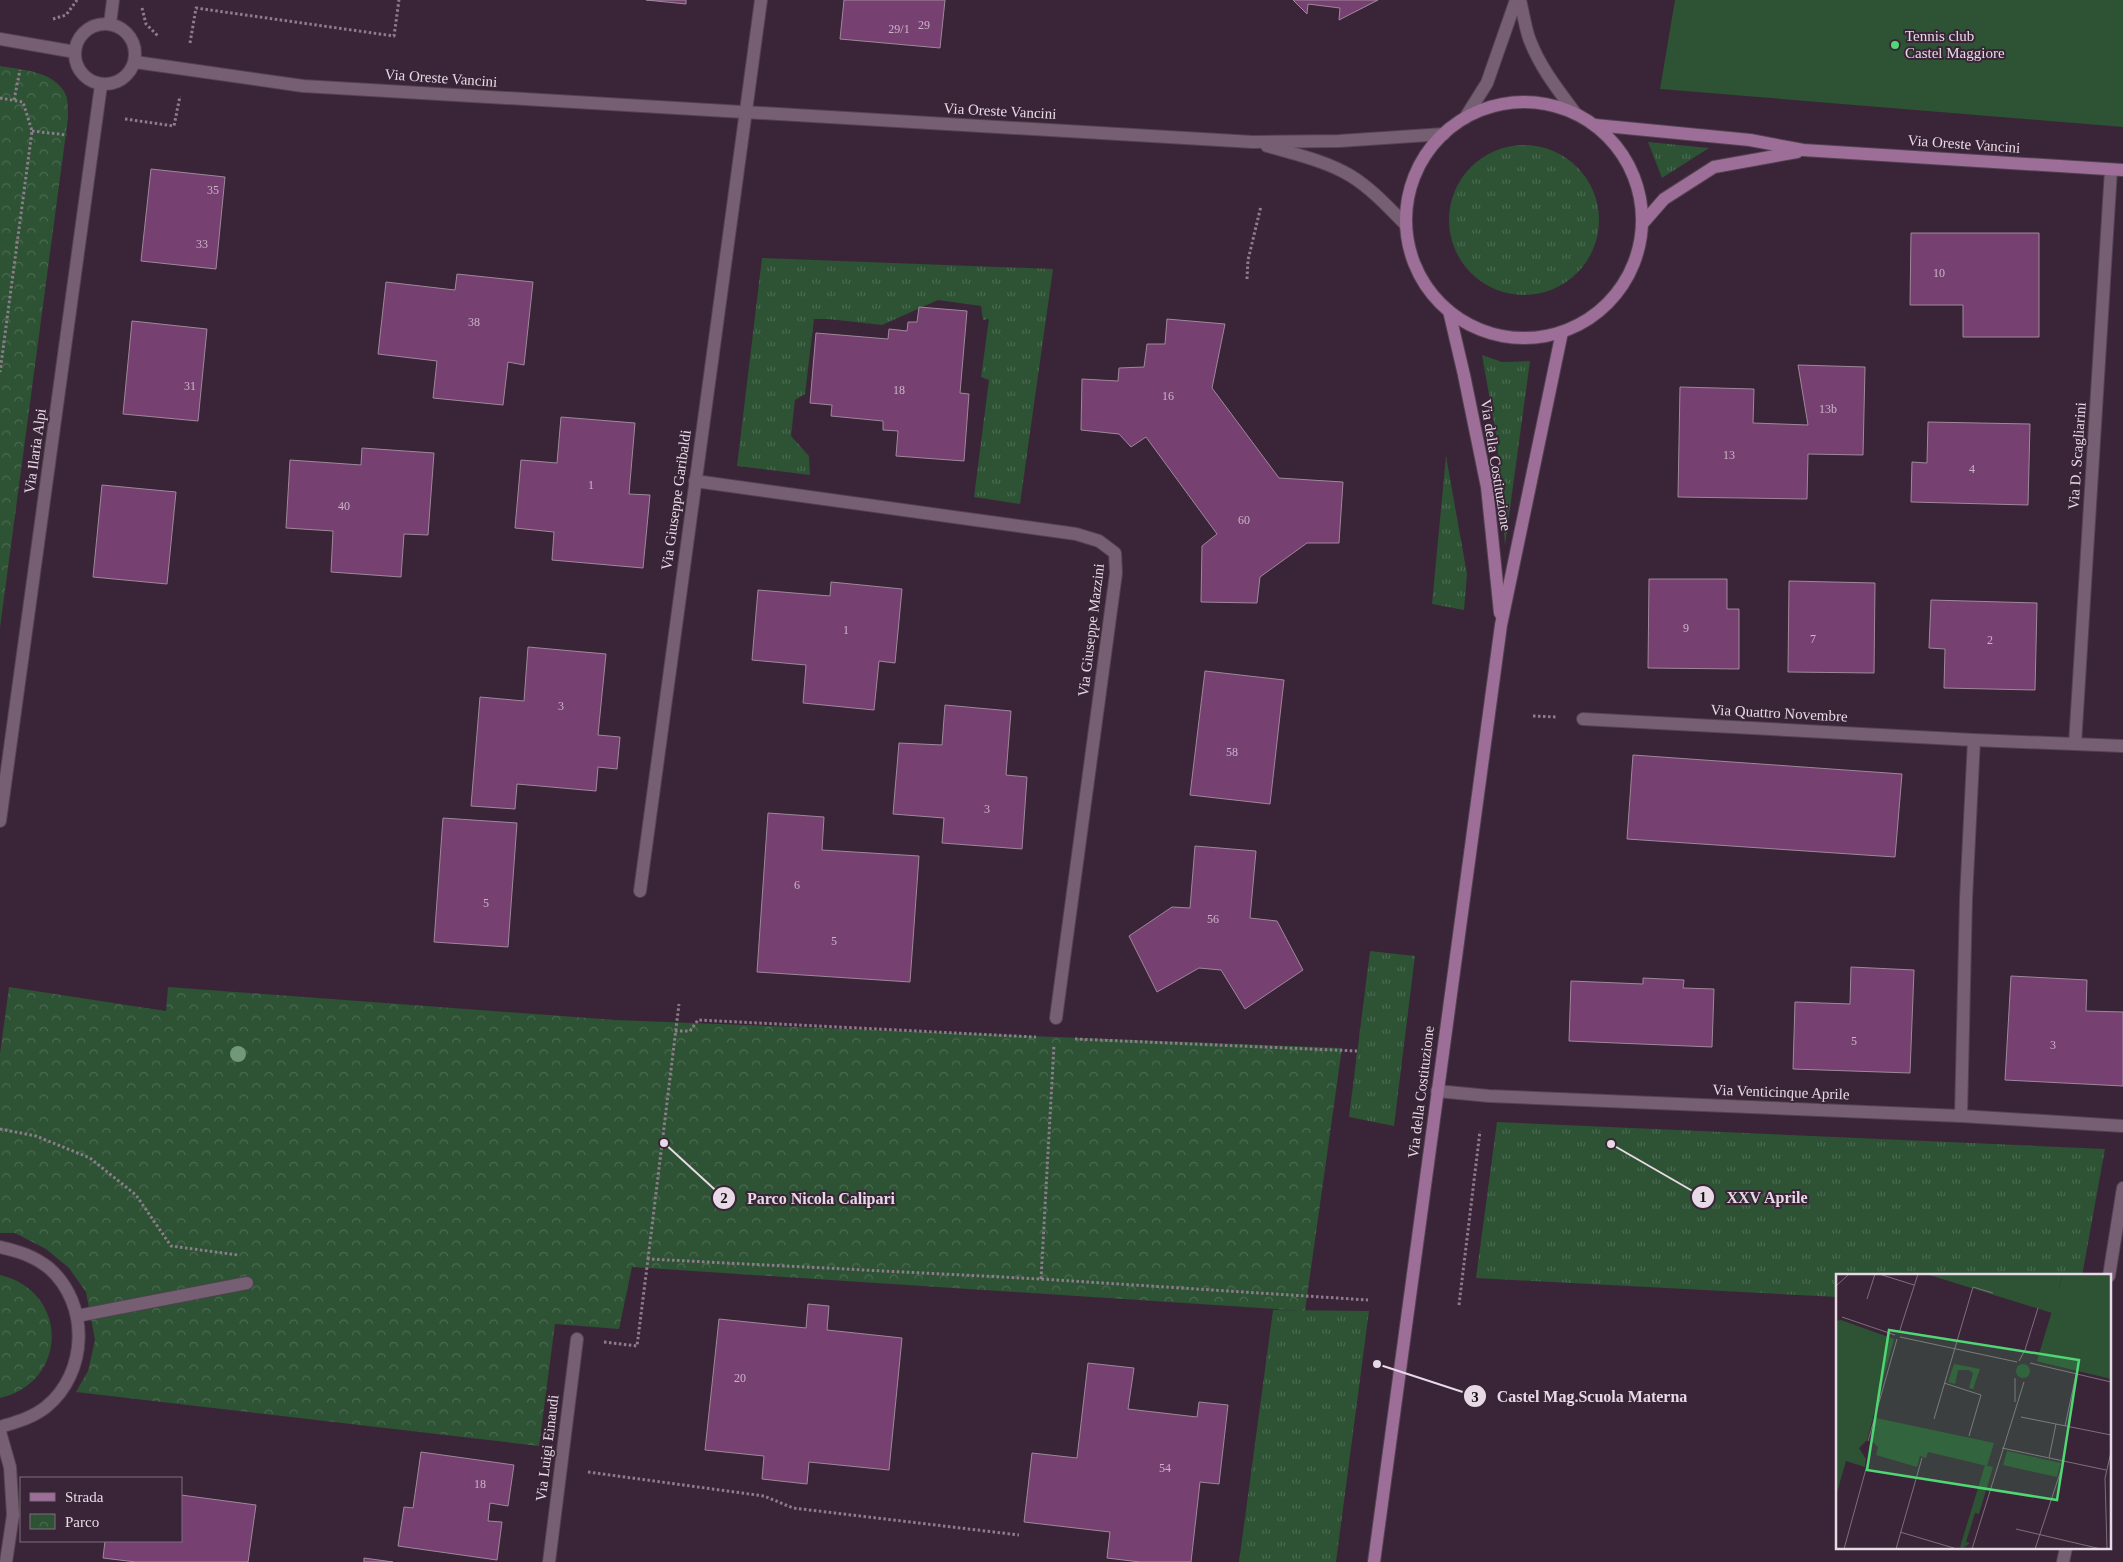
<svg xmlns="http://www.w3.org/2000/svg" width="2123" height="1562" font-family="'Times New Roman',serif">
	<defs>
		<pattern id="grass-tufts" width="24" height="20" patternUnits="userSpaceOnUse" patternTransform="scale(1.25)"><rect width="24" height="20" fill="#2d5234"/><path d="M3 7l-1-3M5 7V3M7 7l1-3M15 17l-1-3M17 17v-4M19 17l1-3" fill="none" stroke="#4b6a51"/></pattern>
		<pattern id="park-crowns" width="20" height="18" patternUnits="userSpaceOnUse" patternTransform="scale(1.25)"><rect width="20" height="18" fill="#2d5234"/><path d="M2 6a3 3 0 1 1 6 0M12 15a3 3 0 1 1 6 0" fill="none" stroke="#4b6a51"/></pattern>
	</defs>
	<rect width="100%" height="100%" fill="#392537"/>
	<g fill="url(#grass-tufts)">
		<path d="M 1648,142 L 1709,148 L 1662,178 Z"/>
		<circle cx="1524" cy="220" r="75"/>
		<path d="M 762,258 L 1053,269 L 1020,504 L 974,497 L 989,380 L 981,377 L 989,319 L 983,320 L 981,306 L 938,300 L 882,325 L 828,319 L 814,319 L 805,394 L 795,400 L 791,436 L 809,456 L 810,475 L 737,466 Z"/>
		<path d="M 1482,355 L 1502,362 L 1530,361 L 1505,545 L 1497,440 Z"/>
		<path d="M 1446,456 L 1467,574 L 1464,610 L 1432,604 Z"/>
		<path d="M 1370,951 L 1415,956 L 1394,1126 L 1349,1117 Z"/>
		<path d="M 1497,1122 L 2105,1149 L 2082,1276 L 1837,1276 L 1837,1297 L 1476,1278 Z"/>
		<path d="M 1273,1310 L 1369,1311 L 1336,1562 L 1239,1562 Z"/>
	</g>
	<g fill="url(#park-crowns)">
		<path d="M 0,66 C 23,70 58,71 67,98 C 68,104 68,112 68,118 L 0,628 Z"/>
		<path d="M 9,987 L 166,1011 L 168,987 L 616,1020 L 1342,1048 L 1305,1311 L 632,1267 L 619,1329 L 555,1324 L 539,1446 L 76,1392 L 88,1371 L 95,1340 L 86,1292 L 69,1268 L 46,1249 L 15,1233 L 0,1233 L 0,1054 Z"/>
		<path d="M 0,1275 C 69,1291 69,1382 0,1398 Z"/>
	</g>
	<path fill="#2d5234" d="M 1675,0 L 2123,0 L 2123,127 L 1660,89 Z"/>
	<g fill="#764071" stroke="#a0879c">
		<path d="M 646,0 L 686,0 L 686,4 Z"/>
		<path d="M 844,0 L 945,0 L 940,48 L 840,39 Z"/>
		<path d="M 1293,0 L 1378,0 L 1339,20 L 1340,8 L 1308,4 L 1307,14 Z"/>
		<path d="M 151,169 L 225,177 L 216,269 L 141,261 Z"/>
		<path d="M 1911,233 L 2039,233 L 2039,337 L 1963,337 L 1963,305 L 1910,305 Z"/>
		<path d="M 457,274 L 533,282 L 524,365 L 508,362 L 503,405 L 433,398 L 437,361 L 378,354 L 386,282 L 455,290 Z"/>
		<path d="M 919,307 L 967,311 L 960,393 L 969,394 L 964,461 L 896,456 L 898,431 L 883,430 L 883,421 L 831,416 L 832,405 L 810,403 L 816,333 L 888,339 L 889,329 L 907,331 L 908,322 L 917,322 Z"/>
		<path d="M 1167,319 L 1225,324 L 1212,388 L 1279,478 L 1343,482 L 1339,543 L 1307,543 L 1260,577 L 1257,603 L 1201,602 L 1202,546 L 1217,534 L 1146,437 L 1131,447 L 1119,434 L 1081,430 L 1082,379 L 1118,381 L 1119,368 L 1144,367 L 1147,344 L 1165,344 Z"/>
		<path d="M 132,321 L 207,329 L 198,421 L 123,414 Z"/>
		<path d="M 1798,365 L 1865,367 L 1863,455 L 1808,454 L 1807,499 L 1678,497 L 1680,387 L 1754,389 L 1753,423 L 1808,425 Z"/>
		<path d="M 561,417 L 635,423 L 629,494 L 650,495 L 643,568 L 552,560 L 554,532 L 515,528 L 521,460 L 557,463 Z"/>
		<path d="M 1928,422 L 2030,424 L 2028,505 L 1911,502 L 1912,462 L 1927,463 Z"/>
		<path d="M 362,448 L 434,453 L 428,535 L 404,534 L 401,577 L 331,572 L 333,531 L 286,528 L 290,460 L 361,465 Z"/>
		<path d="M 102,485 L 176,492 L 167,584 L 93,577 Z"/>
		<path d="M 1649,579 L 1727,579 L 1727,609 L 1739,609 L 1739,669 L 1648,668 Z"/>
		<path d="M 1789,581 L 1875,583 L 1874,673 L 1788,672 Z"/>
		<path d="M 831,582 L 902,589 L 895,663 L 879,661 L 874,710 L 803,703 L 806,665 L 752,660 L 758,590 L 830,596 Z"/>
		<path d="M 1931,600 L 2037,603 L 2035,690 L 1944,688 L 1945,649 L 1929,648 Z"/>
		<path d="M 528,647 L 606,654 L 598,735 L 620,737 L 617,769 L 598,767 L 596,791 L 517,784 L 515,809 L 471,806 L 480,697 L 524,701 Z"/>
		<path d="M 1205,671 L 1284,680 L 1270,804 L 1190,795 Z"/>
		<path d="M 945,705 L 1011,711 L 1006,775 L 1027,777 L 1022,849 L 942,843 L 944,818 L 893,814 L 899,743 L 942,745 Z"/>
		<path d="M 1633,755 L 1902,774 L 1895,857 L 1627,839 Z"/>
		<path d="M 768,813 L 824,817 L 822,850 L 919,856 L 910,982 L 757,972 Z"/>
		<path d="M 443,818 L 517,823 L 508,947 L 434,942 Z"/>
		<path d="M 1195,846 L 1256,851 L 1250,918 L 1277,921 L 1303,970 L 1245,1009 L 1221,970 L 1199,968 L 1157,992 L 1129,936 L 1172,907 L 1190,908 Z"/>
		<path d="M 1851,967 L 1914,970 L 1910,1073 L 1793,1069 L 1795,1002 L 1850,1004 Z"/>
		<path d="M 2011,976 L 2087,980 L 2086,1011 L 2123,1012 L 2123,1086 L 2005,1080 Z"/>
		<path d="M 1643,978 L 1684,980 L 1683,988 L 1714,989 L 1712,1047 L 1569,1041 L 1571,981 L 1643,984 Z"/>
		<path d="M 808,1304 L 829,1306 L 827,1330 L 902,1338 L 889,1470 L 809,1462 L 807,1484 L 762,1479 L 764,1456 L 705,1450 L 719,1319 L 806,1328 Z"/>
		<path d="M 1088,1363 L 1134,1368 L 1128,1409 L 1197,1417 L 1199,1402 L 1228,1405 L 1219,1484 L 1200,1482 L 1191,1562 L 1140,1562 L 1107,1558 L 1110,1532 L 1024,1522 L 1032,1453 L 1077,1458 Z"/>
		<path d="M 421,1452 L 514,1465 L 508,1506 L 490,1503 L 488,1521 L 502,1522 L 497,1560 L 398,1546 L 404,1507 L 413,1508 Z"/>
		<path d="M 181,1495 L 256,1505 L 248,1562 L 136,1562 L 103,1558 L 105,1541 L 181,1541 Z"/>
		<path d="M 364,1558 L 393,1562 L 364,1562 Z"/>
	</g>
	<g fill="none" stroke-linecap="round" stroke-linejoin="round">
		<g stroke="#544252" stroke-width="14">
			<path id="lane" d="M 77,1316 L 247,1283"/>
		</g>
		<g stroke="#544252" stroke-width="14">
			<g id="street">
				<path d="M 1520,0 C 1523,12 1525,26 1529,38 C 1539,66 1558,90 1576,114"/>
				<circle cx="105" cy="54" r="30"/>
				<path d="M 110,24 L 113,0"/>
				<path d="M 0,39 L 75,52"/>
				<path d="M 135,62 L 303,86 L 1253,142 L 1339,141 L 1444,134"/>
				<path d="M 1465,118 L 1487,83 L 1516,0"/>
				<path d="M 1267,146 C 1295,154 1326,161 1351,176 C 1372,189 1389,208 1406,225"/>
				<path d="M 695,481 L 1076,534 L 1099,541 L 1115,553 L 1116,573 L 1056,1018"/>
				<path d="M 1583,719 L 1974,740 L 2123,746"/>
				<path d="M 2075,744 L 2111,170"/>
				<path d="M 0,821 L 101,85"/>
				<path d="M 640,891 L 761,0"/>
				<path d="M 1437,1091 L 1489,1096 L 1961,1116 L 2123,1126"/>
				<path d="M 1961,1116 L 1966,899 L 1974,740"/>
				<path d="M 0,1247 C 18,1251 34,1256 49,1268 C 90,1304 88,1373 46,1407 C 32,1418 16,1422 0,1427"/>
				<path d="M 2109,1276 L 2123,1188"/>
				<path d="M 0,1432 L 10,1467 L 13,1515 L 6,1562"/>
				<path d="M 549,1562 L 577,1339"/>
				<path d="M 2063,1562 L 2066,1548"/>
			</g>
		</g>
		<g stroke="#544252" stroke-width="14">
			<g id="secondary">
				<circle cx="1524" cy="220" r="118"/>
				<path d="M 1595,125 L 1750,140 L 1803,150 L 2123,170"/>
				<path d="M 1643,223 L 1664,199 L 1714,167 L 1797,152"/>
				<path d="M 1449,311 L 1464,375 L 1487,487 L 1500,613"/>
				<path d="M 1374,1562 L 1501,625 L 1562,332"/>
			</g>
		</g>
		<g stroke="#8d7c8b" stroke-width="3" stroke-dasharray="2.5 2.5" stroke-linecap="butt">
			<path d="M 142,8 L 146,24 L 158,36"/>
			<path d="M 53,19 L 66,15 L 77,0"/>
			<path d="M 190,43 L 196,8 L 394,36 L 399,0"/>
			<path d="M 0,98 L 23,102 L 32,131 L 0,372"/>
			<path d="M 14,100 L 20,70"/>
			<path d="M 125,119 L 174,126 L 180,96"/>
			<path d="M 32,131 L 67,135"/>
			<path d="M 1247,279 L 1248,260 L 1261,206"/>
			<path d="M 1533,716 L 1557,717"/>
			<path d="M 675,1031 L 690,1031 L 698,1020 L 1036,1037"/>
			<path d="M 1075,1039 L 1357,1051"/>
			<path d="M 0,1129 L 36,1136 L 90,1158 L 136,1195 L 171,1246 L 238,1255"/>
			<path d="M 648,1259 L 679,1004"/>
			<path d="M 1041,1279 L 1054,1045"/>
			<path d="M 1459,1305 L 1480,1131"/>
			<path d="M 604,1342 L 637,1346 L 648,1259 L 1041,1279 L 1368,1300"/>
			<path d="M 588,1472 L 764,1496 L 793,1508 L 1019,1535"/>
		</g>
		<use href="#lane" stroke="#765f73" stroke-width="12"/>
		<use href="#street" stroke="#765f73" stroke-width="12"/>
		<use href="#secondary" stroke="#9d6f98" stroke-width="12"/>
	</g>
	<circle fill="#719879" cx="238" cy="1054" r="8"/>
	<circle fill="#50d674" stroke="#392537" stroke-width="2" cx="1895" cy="45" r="5"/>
	<g text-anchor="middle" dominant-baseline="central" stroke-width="4" stroke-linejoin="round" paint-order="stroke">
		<g font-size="12" fill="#cbb3c8">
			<text x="924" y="25">29</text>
			<text x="899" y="29">29/1</text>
			<text x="213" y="190">35</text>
			<text x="202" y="244">33</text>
			<text x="1939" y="273">10</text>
			<text x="474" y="322">38</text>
			<text x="190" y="386">31</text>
			<text x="899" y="390">18</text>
			<text x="1168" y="396">16</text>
			<text x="1828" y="409">13b</text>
			<text x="1729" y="455">13</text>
			<text x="1972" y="469">4</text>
			<text x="591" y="485">1</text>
			<text x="344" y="506">40</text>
			<text x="1244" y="520">60</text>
			<text x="1686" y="628">9</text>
			<text x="846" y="630">1</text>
			<text x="1813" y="639">7</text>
			<text x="1990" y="640">2</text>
			<text x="561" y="706">3</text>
			<text x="1232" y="752">58</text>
			<text x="987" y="809">3</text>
			<text x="797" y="885">6</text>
			<text x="486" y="903">5</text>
			<text x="1213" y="919">56</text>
			<text x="834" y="941">5</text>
			<text x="1854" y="1041">5</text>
			<text x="2053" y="1045">3</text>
			<text x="740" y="1378">20</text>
			<text x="1165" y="1468">54</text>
			<text x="480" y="1484">18</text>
		</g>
		<g font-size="15" fill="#e7d9e5" stroke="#392537" text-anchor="start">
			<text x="1905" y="36">Tennis club<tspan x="1905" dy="17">Castel Maggiore</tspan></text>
		</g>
		<g font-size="15" fill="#e7d9e5" stroke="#392537">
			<text transform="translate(441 78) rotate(4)">Via Oreste Vancini</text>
			<text transform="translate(1000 111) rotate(3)">Via Oreste Vancini</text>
			<text transform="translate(1964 144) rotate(4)">Via Oreste Vancini</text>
			<text transform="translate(35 451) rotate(-82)">Via Ilaria Alpi</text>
			<text transform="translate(2077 456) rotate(-86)">Via D. Scagliarini</text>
			<text transform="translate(1496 465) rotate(81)">Via della Costituzione</text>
			<text transform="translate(676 500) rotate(-82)">Via Giuseppe Garibaldi</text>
			<text transform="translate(1091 630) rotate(-83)">Via Giuseppe Mazzini</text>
			<text transform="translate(1779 713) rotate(3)">Via Quattro Novembre</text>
			<text transform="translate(1421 1092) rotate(-83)">Via della Costituzione</text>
			<text transform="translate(1781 1092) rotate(2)">Via Venticinque Aprile</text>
			<text transform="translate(547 1448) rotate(-83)">Via Luigi Einaudi</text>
		</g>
	</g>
	<g transform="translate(1836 1274)">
		<rect width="275" height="275" fill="#392537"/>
		<path d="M 90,0 L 227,0 L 223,13 L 264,102 L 201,87 L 216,39 ZM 118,90 L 144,95 L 137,115 L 133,114 L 137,99 L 133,96 L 122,96 L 119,110 L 112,108 ZM180 97a7 7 0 1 1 14 0a7 7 0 1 1-14 0ZM 171,177 L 225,189 L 221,203 L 167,191 ZM 149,191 L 157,193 L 143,240 L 139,239 L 130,268 L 134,269 L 127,274 L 124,273 Z" fill="#2d5234"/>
		<path d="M 5,46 L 58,65 L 31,166 L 23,174 L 30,185 L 29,193 L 10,187 L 0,222 L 0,47 ZM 40,144 L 158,169 L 151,192 L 92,178 L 90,184 L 84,182 L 81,193 L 40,181 L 42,173 L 35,166 Z" fill="#2d5234"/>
		<path d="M 227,0 L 275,0 L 275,105 L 201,87 Z" fill="#2d5234"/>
		<path fill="none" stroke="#7f6d7d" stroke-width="1" d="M 43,0 L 78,11M 0,12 L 13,0M 31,25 L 39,0M 6,43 L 59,61M 63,59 L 82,0M 64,63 L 181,88M 183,87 L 189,76 L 202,34M 194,89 L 275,108M 179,104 L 179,128M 108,109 L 145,121 L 133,162M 185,143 L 275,161M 98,145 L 137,13 L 157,19M 229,152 L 240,101M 32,167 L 61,65M 166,174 L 270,196M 213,184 L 220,150M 180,255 L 265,275M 64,258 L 121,275M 8,275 L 33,184M 60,275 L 86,184M 136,275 L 188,108M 199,275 L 228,187M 271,275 L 269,204 L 275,178"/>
		<path fill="#50d674" fill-opacity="0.15" stroke="#50d674" stroke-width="2.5" d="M 53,56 L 243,86 L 221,226 L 31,196 Z"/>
		<rect width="275" height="275" fill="none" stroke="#e7d9e5" stroke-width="2.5"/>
	</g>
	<path fill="none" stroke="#e7d9e5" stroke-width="2" d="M1611 1144L1703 1197M664 1143L724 1198M1377 1364L1475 1396"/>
	<g fill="#e7d9e5" stroke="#392537" stroke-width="2">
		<circle cx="1611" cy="1144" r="5"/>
		<circle cx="664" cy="1143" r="5"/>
		<circle cx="1377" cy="1364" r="5"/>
		<circle cx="1703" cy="1197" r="12"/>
		<circle cx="724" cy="1198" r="12"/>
		<circle cx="1475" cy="1396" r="12"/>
	</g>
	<g font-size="15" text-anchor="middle" font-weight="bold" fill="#111">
		<text x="1703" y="1202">1</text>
		<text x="724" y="1203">2</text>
		<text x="1475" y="1402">3</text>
	</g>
	<g font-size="16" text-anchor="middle" font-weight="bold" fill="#e7d9e5" stroke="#392537" stroke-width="4" stroke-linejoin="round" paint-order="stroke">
		<text x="1767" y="1203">XXV Aprile</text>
		<text x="821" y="1204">Parco Nicola Calipari</text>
		<text x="1592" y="1402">Castel Mag.Scuola Materna</text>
	</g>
	<rect x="20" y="1477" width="162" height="65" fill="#392537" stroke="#7f6d7d"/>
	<rect x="30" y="1493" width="25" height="8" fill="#9d6f98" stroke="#7f6d7d"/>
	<text x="65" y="1502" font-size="15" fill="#e7d9e5">Strada</text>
	<rect x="30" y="1514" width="25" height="15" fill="url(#park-crowns)" stroke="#7f6d7d"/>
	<text x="65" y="1527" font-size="15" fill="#e7d9e5">Parco</text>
</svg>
